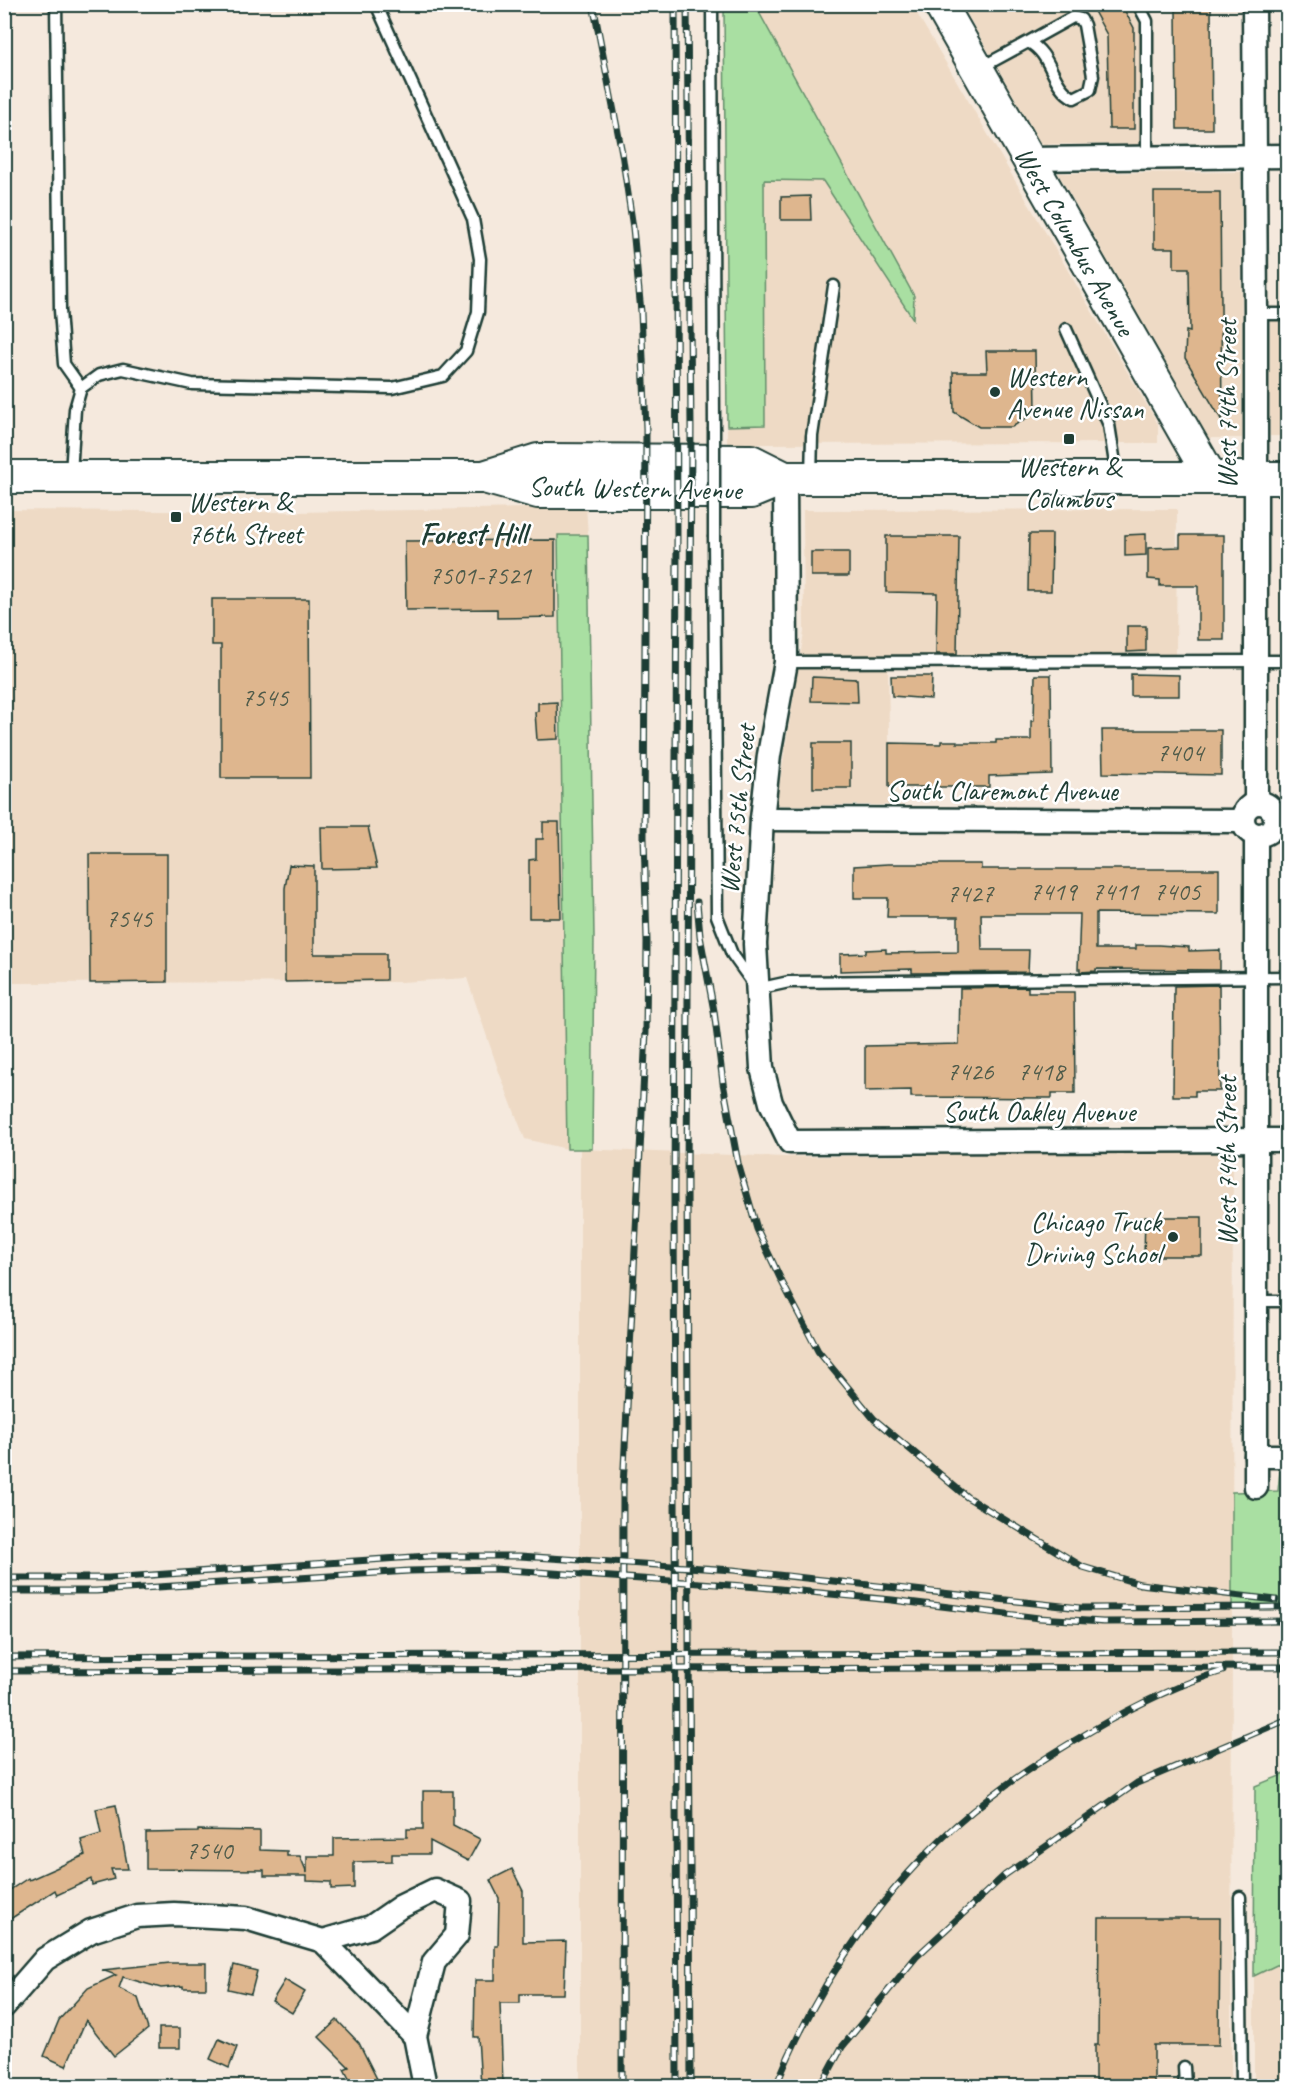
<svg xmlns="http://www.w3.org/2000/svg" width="1292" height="2091" font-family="Caveat,sans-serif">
	<rect width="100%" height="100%" fill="#f5e9dd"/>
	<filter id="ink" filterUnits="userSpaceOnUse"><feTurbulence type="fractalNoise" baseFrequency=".0167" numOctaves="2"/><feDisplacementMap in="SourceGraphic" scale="12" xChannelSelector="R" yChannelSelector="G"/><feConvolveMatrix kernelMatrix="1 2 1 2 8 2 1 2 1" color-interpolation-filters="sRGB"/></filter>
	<g filter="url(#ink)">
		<g fill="#eedac5">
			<path d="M 724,5 L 912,5 L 1158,424 L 1158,443 L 727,444 Z"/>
			<path d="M 962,5 L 1138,5 L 1147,21 L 1147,145 L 1041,144 Z"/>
			<path d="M 1241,172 L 1242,438 L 1209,438 L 1058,173 Z"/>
			<rect x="1270" y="314" width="17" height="122"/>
			<path d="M 586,507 L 588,535 L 558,536 L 567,1149 L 525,1139 L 499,1072 L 467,978 L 401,982 L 5,983 L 4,510 L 296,512 Z"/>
			<rect x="1279" y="507" width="8" height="154"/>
			<path d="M 1177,509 L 1176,661 L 888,662 L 890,805 L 776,805 L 804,632 L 803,510 Z"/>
			<path d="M 580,1149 L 784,1157 L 1233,1151 L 1231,2086 L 580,2086 Z"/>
			<path d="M 1287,1960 L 1287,2086 L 1254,2086 L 1254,1976 Z"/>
		</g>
		<g fill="#a9dfa2" stroke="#648e6b" stroke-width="1.5">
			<path d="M 724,5 L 755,5 L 914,296 L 913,319 L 823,181 L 764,180 L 765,425 L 727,426 Z"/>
			<path d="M 558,535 L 588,535 L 594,938 L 592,1149 L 567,1149 Z"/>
			<path d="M 1280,1471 L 1287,1471 L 1287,1609 L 1232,1605 L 1232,1492 L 1278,1491 Z"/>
			<path d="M 1287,1773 L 1287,1960 L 1254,1976 L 1255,1786 Z"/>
		</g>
		<g fill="#deb68e" stroke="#1f3d34" stroke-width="1.5">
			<path d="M 1090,4 L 1121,4 L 1134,28 L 1134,129 L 1109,129 L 1107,35 Z"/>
			<path d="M 1211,7 L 1212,129 L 1177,129 L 1176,8 Z"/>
			<path d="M 1154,192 L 1220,192 L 1222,421 L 1185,358 L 1186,331 L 1190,332 L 1189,268 L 1174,268 L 1174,248 L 1154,248 Z"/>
			<path d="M 810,196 L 811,220 L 781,220 L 781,197 Z"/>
			<path d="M 986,351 L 1035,351 L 1036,412 L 1012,427 L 979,427 L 954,412 L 953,372 L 987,372 Z"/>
			<path d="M 1029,534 L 1052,534 L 1051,591 L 1028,591 Z"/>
			<path d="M 1146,534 L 1146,555 L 1125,556 L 1125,535 Z"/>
			<path d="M 1180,535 L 1224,535 L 1224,640 L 1198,640 L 1198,586 L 1160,586 L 1160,580 L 1148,579 L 1148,548 L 1180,547 Z"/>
			<path d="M 886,536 L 959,536 L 957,654 L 936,654 L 937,593 L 886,592 Z"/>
			<path d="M 555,540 L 555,617 L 497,618 L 497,609 L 406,610 L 405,541 Z"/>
			<rect x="811" y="552" width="38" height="24"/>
			<path d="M 212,599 L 309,599 L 310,778 L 221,778 L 221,645 L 212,645 Z"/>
			<path d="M 1127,626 L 1146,626 L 1146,651 L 1127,652 Z"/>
			<path d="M 1131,674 L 1179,675 L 1179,696 L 1131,696 Z"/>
			<path d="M 1035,675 L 1051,675 L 1052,774 L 989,776 L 989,787 L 889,787 L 889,743 L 941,744 L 941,741 L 957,741 L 957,743 L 996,743 L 996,740 L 1031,740 L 1031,721 L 1034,721 Z"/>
			<path d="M 891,676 L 932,676 L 931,699 L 892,696 Z"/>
			<path d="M 812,677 L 857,679 L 858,702 L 811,701 Z"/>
			<path d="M 557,702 L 558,739 L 537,740 L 535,712 L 538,711 L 538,703 Z"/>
			<path d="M 1102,730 L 1221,730 L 1221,775 L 1103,773 Z"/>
			<rect x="813" y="743" width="38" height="45"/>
			<path d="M 543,822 L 559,822 L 561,918 L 529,918 L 529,860 L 536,859 L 536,839 L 543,839 Z"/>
			<path d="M 321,827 L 368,827 L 377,868 L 322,869 Z"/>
			<path d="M 89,854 L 167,854 L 167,982 L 90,983 Z"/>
			<path d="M 888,864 L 981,864 L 981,869 L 1219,869 L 1219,914 L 1096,913 L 1096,949 L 1136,949 L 1136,945 L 1158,945 L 1189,947 L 1189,951 L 1220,950 L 1220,970 L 1096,969 L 1096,971 L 1080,972 L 1080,969 L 1078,969 L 1080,914 L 981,914 L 982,950 L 1029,950 L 1028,972 L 912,973 L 912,969 L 840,971 L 840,954 L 866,953 L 866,950 L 886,949 L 886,953 L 958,952 L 958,917 L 887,917 L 888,898 L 854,898 L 854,866 Z"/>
			<path d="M 289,865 L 314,866 L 314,954 L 386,954 L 386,980 L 285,982 L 285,888 Z"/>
			<path d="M 1219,985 L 1220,1091 L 1195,1091 L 1195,1096 L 1173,1096 L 1174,986 Z"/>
			<path d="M 1028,987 L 1028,992 L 1074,992 L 1075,1093 L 1052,1093 L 1052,1098 L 911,1097 L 911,1090 L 865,1091 L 865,1046 L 959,1044 L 960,988 Z"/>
			<path d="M 1145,1217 L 1202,1217 L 1202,1256 L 1144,1256 Z"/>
			<path d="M 423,1791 L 453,1791 L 453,1825 L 480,1839 L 468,1861 L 430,1841 L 430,1854 L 392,1854 L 392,1861 L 354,1862 L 354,1888 L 331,1889 L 331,1882 L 307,1881 L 307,1876 L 264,1876 L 264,1870 L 146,1869 L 146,1833 L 198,1832 L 198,1830 L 260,1831 L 260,1850 L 287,1851 L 287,1856 L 300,1856 L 307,1873 L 307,1856 L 334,1856 L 334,1838 L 407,1837 L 407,1829 L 423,1829 Z"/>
			<path d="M 116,1805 L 128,1869 L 111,1869 L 114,1879 L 92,1885 L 91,1879 L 57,1895 L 55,1890 L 4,1923 L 4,1894 L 28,1878 L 29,1880 L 85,1855 L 81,1840 L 101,1834 L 96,1809 Z"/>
			<path d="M 512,1869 L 523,1891 L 523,1942 L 566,1941 L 564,1994 L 520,1994 L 520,2003 L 500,2003 L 503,2086 L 481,2086 L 478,2037 L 474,2037 L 475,1980 L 495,1980 L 495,1946 L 498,1946 L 499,1898 L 490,1880 Z"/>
			<path d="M 1099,1918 L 1220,1918 L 1219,2045 L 1154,2045 L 1154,2086 L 1095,2086 L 1095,2045 L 1098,2045 Z"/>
			<path d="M 170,1963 L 206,1963 L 206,1988 L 183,1988 L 183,1986 L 161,1988 L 123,1977 L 119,1988 L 138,1998 L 148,2029 L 114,2056 L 86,2020 L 66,2066 L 44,2056 L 59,2020 L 88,1988 L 116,1975 L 102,1970 Z"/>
			<path d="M 234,1965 L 257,1971 L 251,1994 L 228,1989 Z"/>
			<path d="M 285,1980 L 305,1992 L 292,2013 L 272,2001 Z"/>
			<path d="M 337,2020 L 359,2043 L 377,2079 L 362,2086 L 353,2086 L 344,2069 L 349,2067 L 319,2037 Z"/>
			<rect x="159" y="2028" width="21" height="20"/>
			<path d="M 219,2039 L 237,2047 L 229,2068 L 210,2059 Z"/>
		</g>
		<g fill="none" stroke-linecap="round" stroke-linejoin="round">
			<g stroke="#1f3d34" stroke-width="15">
				<g id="lane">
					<path d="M 56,4 L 60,310 L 64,364 L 81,388"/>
					<path d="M 712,4 L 714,428"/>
					<path d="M 1138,4 L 1147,21 L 1147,158"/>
					<path d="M 980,68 L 1028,42 C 1053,54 1050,86 1074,98 L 1090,90 L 1093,76 L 1084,25 L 1081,19 L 1073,17 L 1028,42"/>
					<path d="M 1256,314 L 1288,314"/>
					<path d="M 1066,329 L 1109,425 L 1117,476"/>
					<path d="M 71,474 L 75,409 L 81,388 L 99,375 L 123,369 L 192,384 L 392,388 L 443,376 L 466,351 L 478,312 L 480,259 L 473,219 L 376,4"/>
					<path d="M 811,476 L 812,436 L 834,286"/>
					<path d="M 714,537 L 717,916 L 732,954 L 757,989 L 789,982 L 1288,977"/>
					<path d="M 786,662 L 1288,661"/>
					<path d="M 1256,1301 L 1288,1301"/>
					<path d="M 1240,1897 L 1242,2086"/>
					<path d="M 1184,2067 L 1185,2086"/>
				</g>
			</g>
			<g stroke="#1f3d34" stroke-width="27">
				<g id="street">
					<path d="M 1254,4 L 1256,314 L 1256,803"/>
					<path d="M 1028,159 L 1288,156"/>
					<path d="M 785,478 L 786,662 L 769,755 L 762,819 L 755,944 L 762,1068 L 771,1103 L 790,1142 L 1288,1140"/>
					<circle cx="1259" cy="819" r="16"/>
					<path d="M 762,819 L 1243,821"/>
					<path d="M 1256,835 L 1256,1487"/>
					<path d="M 1256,1456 L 1288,1456"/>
					<path d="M 323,1941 L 415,2036"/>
					<path d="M 4,2006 L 45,1959 L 91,1931 L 137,1916 L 174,1914 L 246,1918 L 323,1941 L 371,1927 L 400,1907 L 435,1890 L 460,1901 L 457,1935 L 434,1962 L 415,2036 L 425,2086"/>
				</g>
			</g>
			<g stroke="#1f3d34" stroke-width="36">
				<g id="secondary">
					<path d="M 940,4 L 1211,478"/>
					<path d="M 4,477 L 484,477 L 538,492 L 751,492 L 785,478 L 1288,478"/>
					<path d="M 484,477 L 538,460 L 751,461 L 785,478"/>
				</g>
			</g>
			<use href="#lane" stroke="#fff" stroke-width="10"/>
			<use href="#street" stroke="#fff" stroke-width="22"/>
			<use href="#secondary" stroke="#fff" stroke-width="32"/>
			<g stroke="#1f3d34" stroke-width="7">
				<g id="rail">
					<path d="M 593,4 L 622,153 L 633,228 L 641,312 L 646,429 L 644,837 L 647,942 L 646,1032 L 623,1487 L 622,2086"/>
					<path d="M 675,4 L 677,537 L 674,1194 L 677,2086"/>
					<path d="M 687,4 L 691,427 L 687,1182 L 691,2086"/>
					<path d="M 697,902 L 700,936 L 714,1011 L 723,1083 L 738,1163 L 757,1229 L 782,1282 L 818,1351 L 874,1419 L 967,1497 L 1083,1567 L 1140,1584 L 1276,1600"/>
					<path d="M 4,1578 L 109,1578 L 428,1556 L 520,1556 L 733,1570 L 1080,1608 L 1288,1607"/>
					<path d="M 4,1591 L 96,1591 L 409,1571 L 494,1569 L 759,1587 L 892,1600 L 1039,1618 L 1103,1622 L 1288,1621"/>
					<path d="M 4,1657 L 1288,1652"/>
					<path d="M 4,1671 L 1288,1667"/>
					<path d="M 776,2086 C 819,1978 896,1869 989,1798 C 1021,1773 1056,1751 1091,1731 C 1132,1707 1178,1684 1223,1671"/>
					<path d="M 821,2086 L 842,2047 L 916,1957 L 1005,1875 L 1137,1783 L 1288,1719"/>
				</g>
			</g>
			<use href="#rail" stroke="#fff" stroke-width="4.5" stroke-dasharray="14" stroke-linecap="butt"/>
			<g stroke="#1f3d34" stroke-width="15" stroke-linecap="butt">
				<path id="lane-bridge" d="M 714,428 L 714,537"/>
			</g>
			<use href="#lane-bridge" stroke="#fff" stroke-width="10"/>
		</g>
	</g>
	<g fill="#1f3d34" stroke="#fff" stroke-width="2">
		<circle cx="995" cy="392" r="6"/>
		<rect x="1063" y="433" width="12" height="12" rx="3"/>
		<rect x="170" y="511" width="12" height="12" rx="3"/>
		<circle cx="1173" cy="1237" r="6"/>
	</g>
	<g text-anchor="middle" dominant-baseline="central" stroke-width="5" stroke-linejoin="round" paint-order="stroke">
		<g font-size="26" fill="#4f5b4a">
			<text x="480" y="575">7501-7521</text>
			<text x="265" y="697">7545</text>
			<text x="1180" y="752">7404</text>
			<text x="1053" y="891">7419</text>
			<text x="1115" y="891">7411</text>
			<text x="1177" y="891">7405</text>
			<text x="970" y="893">7427</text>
			<text x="129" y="918">7545</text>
			<text x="970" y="1071">7426</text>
			<text x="1041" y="1071">7418</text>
			<text x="209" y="1850">7540</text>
		</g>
		<g font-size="28" fill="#1f3d34" stroke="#fff">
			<text transform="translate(1075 241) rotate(60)">West Columbus Avenue</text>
			<text transform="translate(1226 404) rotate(-90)">West 74th Street</text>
			<text transform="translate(635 488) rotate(1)">South Western Avenue</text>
			<text x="1002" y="790">South Claremont Avenue</text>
			<text transform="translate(737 809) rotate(-84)">West 75th Street</text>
			<text x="1039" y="1111">South Oakley Avenue</text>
			<text transform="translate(1226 1161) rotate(-90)">West 74th Street</text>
		</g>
		<g font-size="28" fill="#1f3d34" stroke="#fff" text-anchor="start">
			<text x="1007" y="376">Western<tspan x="1007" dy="32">Avenue Nissan</tspan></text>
			<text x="1069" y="466" text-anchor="middle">Western &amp;<tspan x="1069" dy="32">Columbus</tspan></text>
			<text x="188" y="501">Western &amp;<tspan x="188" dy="32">76th Street</tspan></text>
			<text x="1161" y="1221" text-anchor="end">Chicago Truck<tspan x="1161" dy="32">Driving School</tspan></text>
		</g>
		<g font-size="30" font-weight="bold" fill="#1f3d34" stroke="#fff">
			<text x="473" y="534">Forest Hill</text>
		</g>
	</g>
	<rect width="1292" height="2091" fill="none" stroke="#fff" stroke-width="24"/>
	<rect x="12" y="12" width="1268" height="2067" fill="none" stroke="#1f3d34" stroke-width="2" filter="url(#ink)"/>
</svg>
